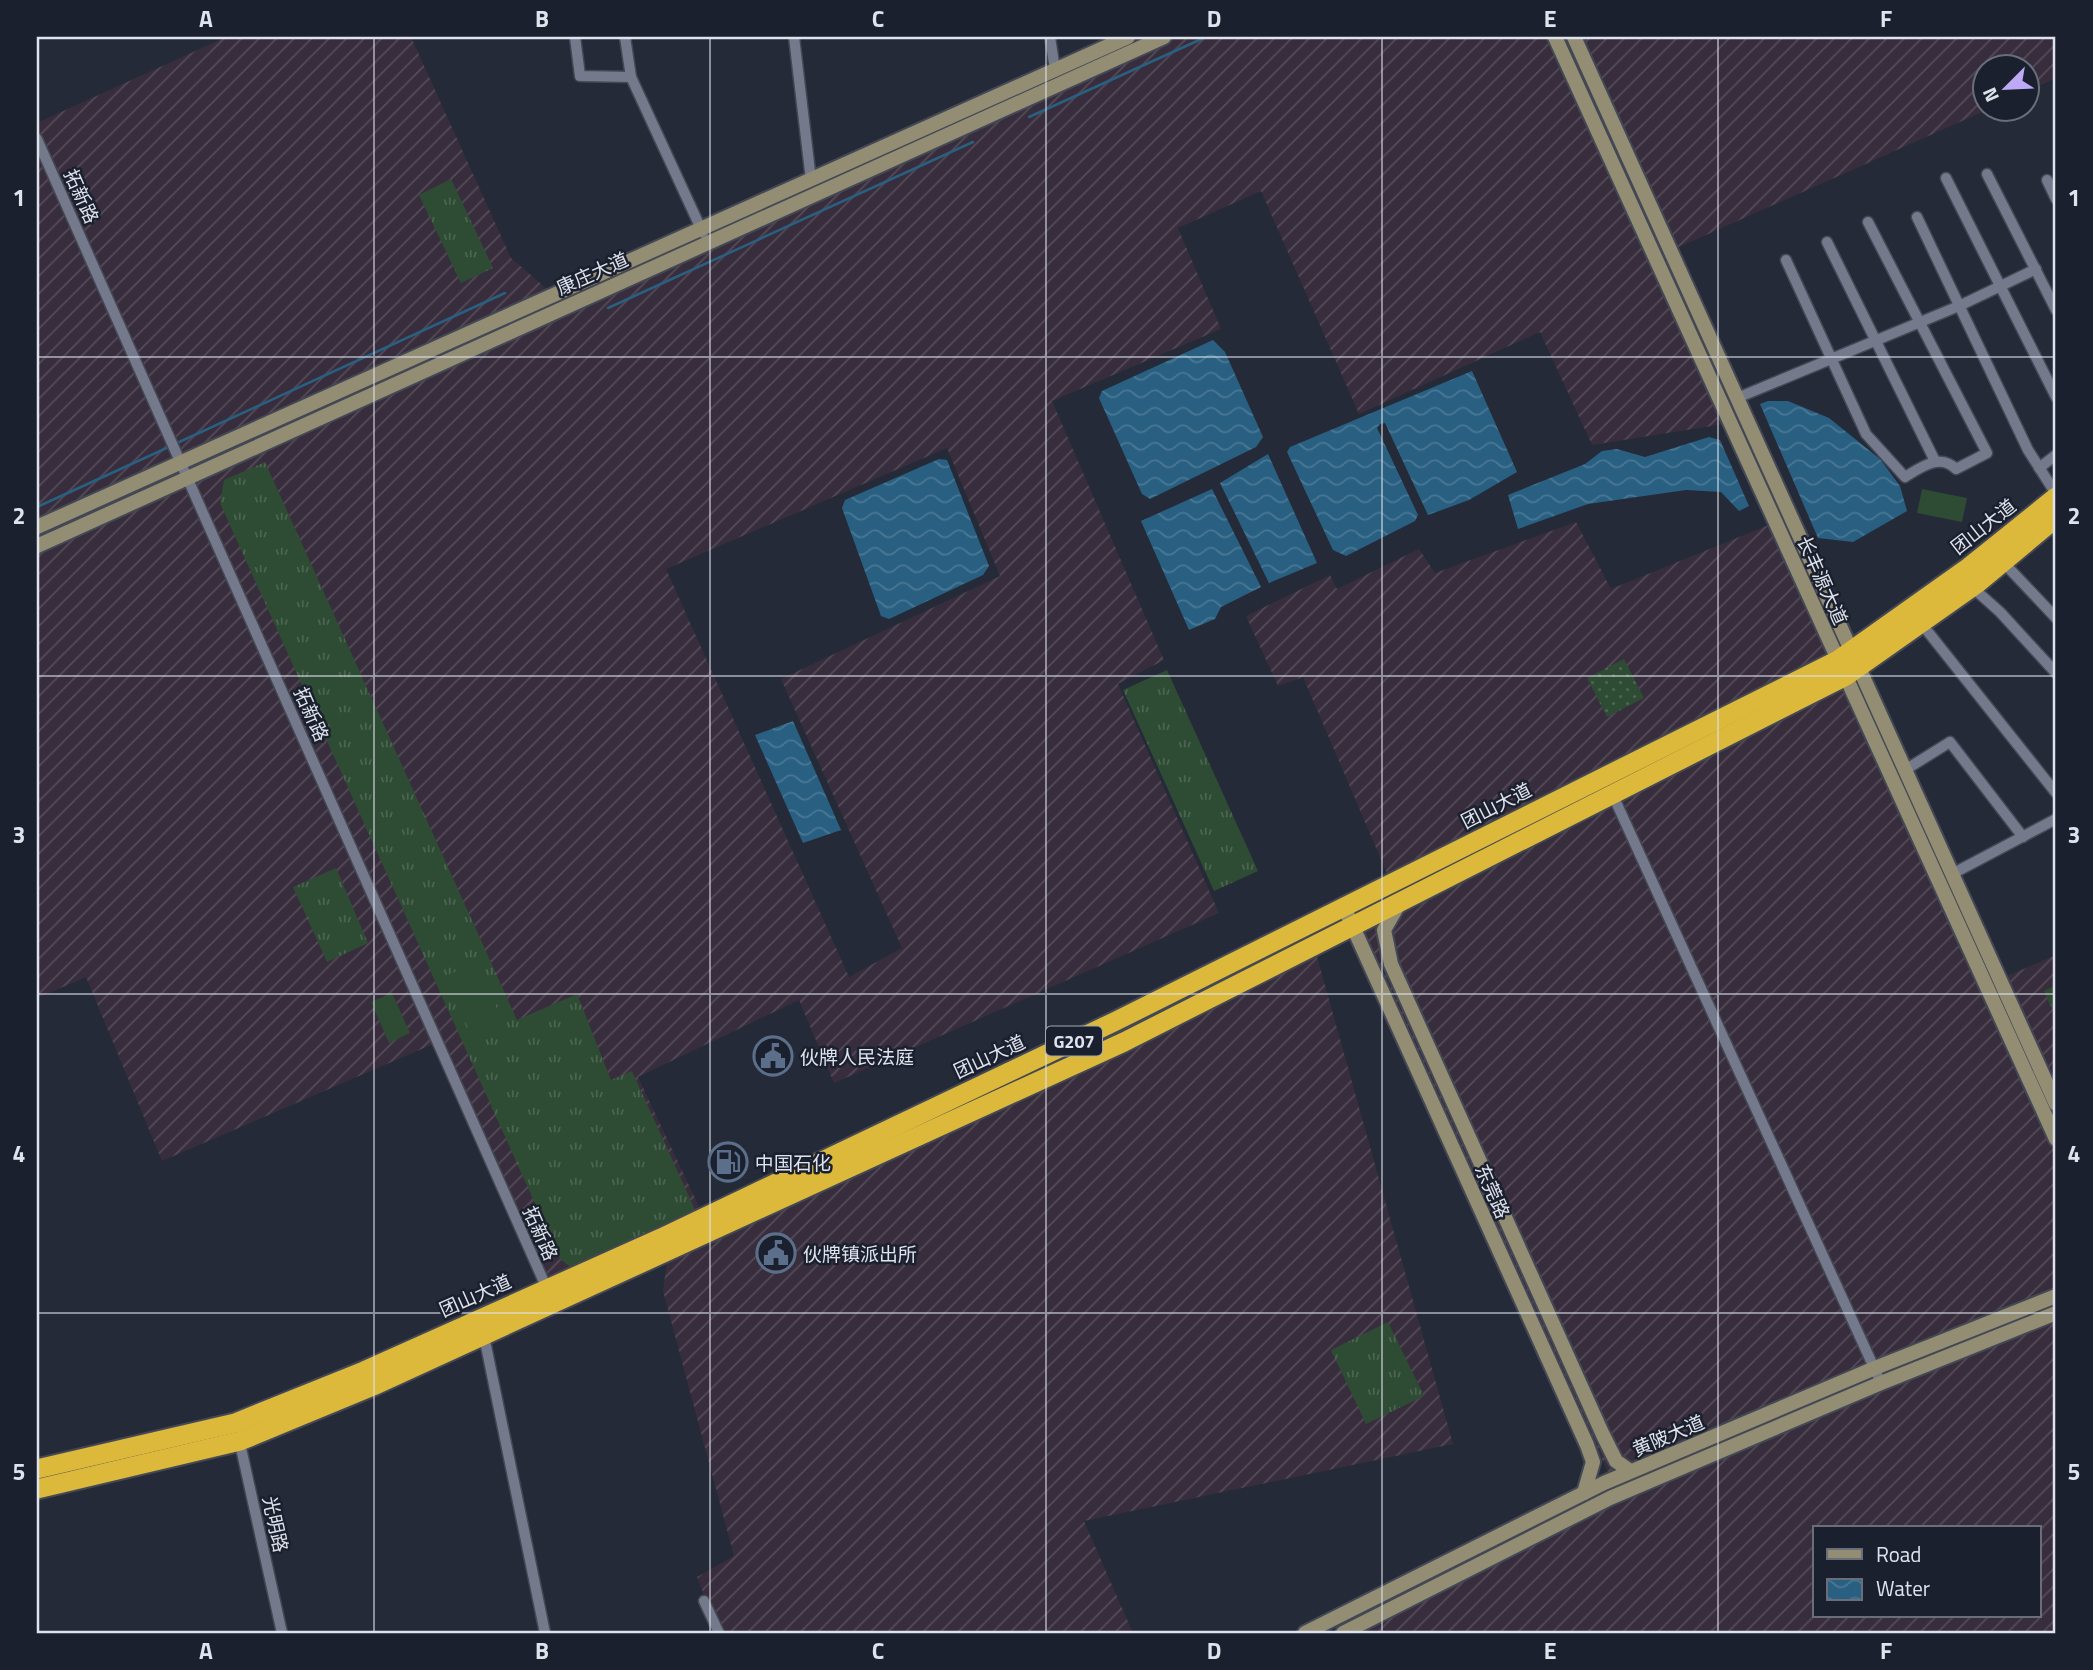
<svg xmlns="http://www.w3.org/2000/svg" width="2093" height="1670" font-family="'Titillium Web','Noto Sans SC',sans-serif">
	<defs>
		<pattern id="industrial-furrows" width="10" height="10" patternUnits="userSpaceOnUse" patternTransform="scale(1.75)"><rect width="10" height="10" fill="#382d3c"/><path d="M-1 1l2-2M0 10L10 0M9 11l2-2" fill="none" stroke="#544b58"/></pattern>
		<pattern id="grass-tufts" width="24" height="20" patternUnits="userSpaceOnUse" patternTransform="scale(1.75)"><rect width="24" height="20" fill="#2e4b34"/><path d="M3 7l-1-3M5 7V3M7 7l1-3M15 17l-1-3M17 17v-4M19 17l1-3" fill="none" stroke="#4c6552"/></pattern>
		<pattern id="park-dots" width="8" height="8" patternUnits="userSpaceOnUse" patternTransform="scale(1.75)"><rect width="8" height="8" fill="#2e4b34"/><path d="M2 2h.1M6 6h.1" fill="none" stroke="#4c6552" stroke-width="1.8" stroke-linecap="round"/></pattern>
		<pattern id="water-waves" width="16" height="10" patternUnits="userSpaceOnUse" patternTransform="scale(1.75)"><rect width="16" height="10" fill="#296082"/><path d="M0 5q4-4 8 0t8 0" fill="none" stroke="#487794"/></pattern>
	</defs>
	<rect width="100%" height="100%" fill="#242a38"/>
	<g fill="url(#industrial-furrows)" fill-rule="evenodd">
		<path d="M 226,37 L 411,37 L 511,258 L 554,295 L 43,524 L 37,512 L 37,123 Z"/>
		<path d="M 1164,37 L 1555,37 L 1731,423 L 1592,445 L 1540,332 L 1359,414 L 1261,191 L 1178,228 L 1221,329 L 1052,401 L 1164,660 L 1118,684 L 1219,913 L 834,1083 L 799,1000 L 638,1077 L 704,1217 L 547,1288 L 438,1042 L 162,1161 L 86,977 L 37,998 L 37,546 ZM 947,448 L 1000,576 L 781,679 L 902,948 L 849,977 L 666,569 Z"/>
		<path d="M 1574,37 L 2056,37 L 2056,78 L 2027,92 L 2026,66 L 1984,66 L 1984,108 L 1989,109 L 1670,251 Z"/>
		<path d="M 1576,522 L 1611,589 L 1776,522 L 1838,660 L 1391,883 L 1303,677 L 1278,686 L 1246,616 L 1330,575 L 1337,589 L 1419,549 L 1435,573 Z"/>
		<path d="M 1846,676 L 1988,984 L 2056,955 L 2056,1633 L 1343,1633 L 1474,1567 L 1469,1557 L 1615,1488 L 1359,923 ZM 1815,1528 L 2039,1528 L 2039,1616 L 1815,1616 Z"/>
		<path d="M 1314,946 L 1453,1444 L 1084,1521 L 1133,1633 L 719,1633 L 697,1577 L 734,1556 L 663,1291 L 668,1254 Z"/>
	</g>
	<g fill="url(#grass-tufts)">
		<path d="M 451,179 L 493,268 L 461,283 L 419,195 Z"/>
		<path d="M 265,462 L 517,1020 L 577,994 L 611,1080 L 632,1071 L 696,1212 L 573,1269 L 560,1259 L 220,503 L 224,480 Z"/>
		<path d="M 1167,670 L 1258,871 L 1214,891 L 1123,690 Z"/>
		<path d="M 336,868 L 368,943 L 327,962 L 293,887 Z"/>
		<path d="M 2056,985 L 2056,1018 L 2044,991 Z"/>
		<path d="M 1388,1322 L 1424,1396 L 1366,1424 L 1331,1350 Z"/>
	</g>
	<path fill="url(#park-dots)" d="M 1624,659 L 1644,698 L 1607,717 L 1587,678 Z"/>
	<g fill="#2e4b34">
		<path d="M 1922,489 L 1967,498 L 1962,522 L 1917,513 Z"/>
		<path d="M 476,962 L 500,1016 L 469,1030 L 444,977 Z"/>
		<path d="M 392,993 L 410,1033 L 389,1043 L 371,1002 Z"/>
	</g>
	<g fill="url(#water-waves)">
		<path d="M 1213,340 L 1225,352 L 1263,437 L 1256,447 L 1150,499 L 1142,494 L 1099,398 L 1102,391 Z"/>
		<path d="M 1472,371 L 1517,472 L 1469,500 L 1428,515 L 1385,423 L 1380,424 L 1377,428 L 1418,515 L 1415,521 L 1346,556 L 1333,550 L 1287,452 L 1290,447 Z"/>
		<path d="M 1768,401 L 1788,401 L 1829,418 L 1880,459 L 1900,486 L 1907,511 L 1853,542 L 1818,538 L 1760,404 Z"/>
		<path d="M 1709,437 L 1720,440 L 1749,506 L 1739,511 L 1721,492 L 1686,490 L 1588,504 L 1518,529 L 1508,495 L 1585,464 L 1602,451 L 1617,449 L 1645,457 Z"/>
		<path d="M 1268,454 L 1317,563 L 1269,583 L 1220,483 Z"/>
		<path d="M 939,459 L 947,460 L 989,566 L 983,575 L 889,619 L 881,616 L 842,508 L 845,500 Z"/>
		<path d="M 1212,489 L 1261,587 L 1221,607 L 1215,619 L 1189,630 L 1141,521 Z"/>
		<path d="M 793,721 L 841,830 L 803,843 L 755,735 Z"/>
	</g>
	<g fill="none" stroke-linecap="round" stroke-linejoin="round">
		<g stroke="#296082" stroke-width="2.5">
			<path d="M 1029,117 L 1206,37"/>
			<path d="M 608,308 L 973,142"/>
			<path d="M 177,443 L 505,293"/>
			<path d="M 37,507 L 171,446"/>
		</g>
		<g stroke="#444855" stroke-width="13">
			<g id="street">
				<path d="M 575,37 L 580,76 L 631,77"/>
				<path d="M 625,37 L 631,77 L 703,233"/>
				<path d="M 794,37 L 811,180"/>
				<path d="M 1050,37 L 1055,70"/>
				<path d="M 37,139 L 548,1291"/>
				<path d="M 1987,174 L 2056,310"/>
				<path d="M 1946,178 L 2056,397"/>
				<path d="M 2047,180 L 2056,199"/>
				<path d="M 1917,217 L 2028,450 L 2056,494"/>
				<path d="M 1827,242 L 1935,461"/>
				<path d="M 1786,260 L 1866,434 L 1905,477 C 1921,467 1940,453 1956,469 L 1987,453 L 1868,222"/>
				<path d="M 1737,398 L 1959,306 L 2036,269"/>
				<path d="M 2039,468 L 2056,455"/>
				<path d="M 2003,562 L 2056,618"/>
				<path d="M 1972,587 L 2000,612 L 2056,673"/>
				<path d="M 1921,623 L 2056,793"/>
				<path d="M 1905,770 L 1950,742 L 2023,837"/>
				<path d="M 1611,791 L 1881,1383"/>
				<path d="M 1952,874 L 2056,819"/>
				<path d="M 484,1336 L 545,1633"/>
				<path d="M 239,1439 L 282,1633"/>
				<path d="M 704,1601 L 719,1633"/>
			</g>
		</g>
		<g stroke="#444855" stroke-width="18">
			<g id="secondary">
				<path d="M 1555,37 L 2056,1139"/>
				<path d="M 1574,37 L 2056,1104"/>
				<path d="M 37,527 L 1128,37"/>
				<path d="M 37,546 L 1164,37"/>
				<path d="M 1400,902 L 1384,930 L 1391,964 L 1603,1435 L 1616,1461 L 1630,1471"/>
				<path d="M 1344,907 L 1587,1445 L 1593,1462 L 1584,1493"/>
				<path d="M 1305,1633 L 1604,1483 L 1875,1368 L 2056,1296"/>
				<path d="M 1343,1633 L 1610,1498 L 1881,1383 L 2056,1313"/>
			</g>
		</g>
		<g stroke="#444855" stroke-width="23">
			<g id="highway">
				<path d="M 37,1469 L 235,1423 L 364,1371 L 661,1238 L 1114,1022 L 1838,660 L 1969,567 L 2056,497"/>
				<path d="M 37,1489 L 240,1441 L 373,1386 L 1124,1042 L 1846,676 L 1978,583 L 2056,518"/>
			</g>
		</g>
		<use href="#street" stroke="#747a8c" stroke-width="10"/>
		<use href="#secondary" stroke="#938d74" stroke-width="14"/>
		<use href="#highway" stroke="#dcb93b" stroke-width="19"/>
	</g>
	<path fill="none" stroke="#dfe3ed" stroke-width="2" stroke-opacity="0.55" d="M 374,37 L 374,1633M 710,37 L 710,1633M 1046,37 L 1046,1633M 1382,37 L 1382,1633M 1718,37 L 1718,1633M 37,357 L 2056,357M 37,676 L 2056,676M 37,994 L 2056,994M 37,1313 L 2056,1313"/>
	<defs>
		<g id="civic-ring" transform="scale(2.0125)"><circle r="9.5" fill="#1b202e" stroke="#5c6f8a" stroke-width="1.5"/><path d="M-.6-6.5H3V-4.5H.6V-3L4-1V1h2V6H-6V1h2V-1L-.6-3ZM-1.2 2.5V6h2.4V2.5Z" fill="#5c6f8a"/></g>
		<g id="fuel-ring" transform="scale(2.0125)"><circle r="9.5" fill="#1b202e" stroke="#5c6f8a" stroke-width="1.5"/><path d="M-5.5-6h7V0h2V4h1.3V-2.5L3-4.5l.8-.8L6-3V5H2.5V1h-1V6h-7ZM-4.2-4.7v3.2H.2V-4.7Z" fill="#5c6f8a"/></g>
	</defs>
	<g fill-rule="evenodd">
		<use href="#civic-ring" x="773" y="1056"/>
		<use href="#fuel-ring" x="728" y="1162"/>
		<use href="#civic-ring" x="776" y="1253"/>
	</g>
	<g text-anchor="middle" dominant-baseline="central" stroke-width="5" stroke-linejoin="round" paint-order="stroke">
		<rect fill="#1b202e" stroke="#a4a8b4" stroke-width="2" x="1046" y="1026.5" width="56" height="29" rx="5"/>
		<g font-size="18" font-weight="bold" fill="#dfe3ed">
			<text x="1074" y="1041">G207</text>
		</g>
		<g font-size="19" fill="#dfe3ed" stroke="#1b202e">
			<text transform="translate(82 196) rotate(66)">拓新路</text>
			<text transform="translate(592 273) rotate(-24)">康庄大道</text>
			<text transform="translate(1983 526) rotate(-38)">团山大道</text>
			<text transform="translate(1823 580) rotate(66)">长丰源大道</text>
			<text transform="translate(312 714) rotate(66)">拓新路</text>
			<text transform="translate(1496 805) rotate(-27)">团山大道</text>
			<text transform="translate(989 1056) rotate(-25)">团山大道</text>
			<text transform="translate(1493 1191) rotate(66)">东莞路</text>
			<text transform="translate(541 1233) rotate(66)">拓新路</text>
			<text transform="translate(475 1295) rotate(-24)">团山大道</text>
			<text transform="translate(1668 1435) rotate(-23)">黄陂大道</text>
			<text transform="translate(276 1524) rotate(78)">光明路</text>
		</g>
		<g font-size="19" fill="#dfe3ed" stroke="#1b202e" text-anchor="start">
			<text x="800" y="1056">伙牌人民法庭</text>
			<text x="755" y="1162">中国石化</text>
			<text x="803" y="1253">伙牌镇派出所</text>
		</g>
	</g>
	<rect width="2093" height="1670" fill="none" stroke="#1b202e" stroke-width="77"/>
	<rect x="1813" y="1526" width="228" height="91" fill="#1b202e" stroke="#696e7a" stroke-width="2"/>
	<rect x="1827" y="1549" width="35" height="10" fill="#938d74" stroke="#696e7a" stroke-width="2"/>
	<text x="1876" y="1562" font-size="21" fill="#dfe3ed">Road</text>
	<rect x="1827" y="1579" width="35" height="21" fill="url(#water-waves)" stroke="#696e7a" stroke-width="2"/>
	<text x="1876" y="1596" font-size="21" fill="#dfe3ed">Water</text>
	<g transform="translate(2006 88) rotate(246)"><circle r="33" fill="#1b202e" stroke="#696e7a" stroke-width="2"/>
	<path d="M0-5L12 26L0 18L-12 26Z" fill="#bda9f5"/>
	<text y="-10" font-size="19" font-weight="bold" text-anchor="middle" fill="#dfe3ed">N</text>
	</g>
	<rect x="38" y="38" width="2016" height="1594" fill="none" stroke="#dfe3ed" stroke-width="2.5"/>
	<g font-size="23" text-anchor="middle" font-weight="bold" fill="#dfe3ed">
		<text x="206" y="27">A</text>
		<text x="542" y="27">B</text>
		<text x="878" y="27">C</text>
		<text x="1214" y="27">D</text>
		<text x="1550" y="27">E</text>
		<text x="1886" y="27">F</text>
		<text x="19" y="206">1</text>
		<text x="2074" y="206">1</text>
		<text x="19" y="524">2</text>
		<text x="2074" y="524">2</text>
		<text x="19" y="843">3</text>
		<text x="2074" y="843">3</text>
		<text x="19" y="1162">4</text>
		<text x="2074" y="1162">4</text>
		<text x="19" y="1480">5</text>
		<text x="2074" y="1480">5</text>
		<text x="206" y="1659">A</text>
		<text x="542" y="1659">B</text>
		<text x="878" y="1659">C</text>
		<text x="1214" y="1659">D</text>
		<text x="1550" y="1659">E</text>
		<text x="1886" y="1659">F</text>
	</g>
</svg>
